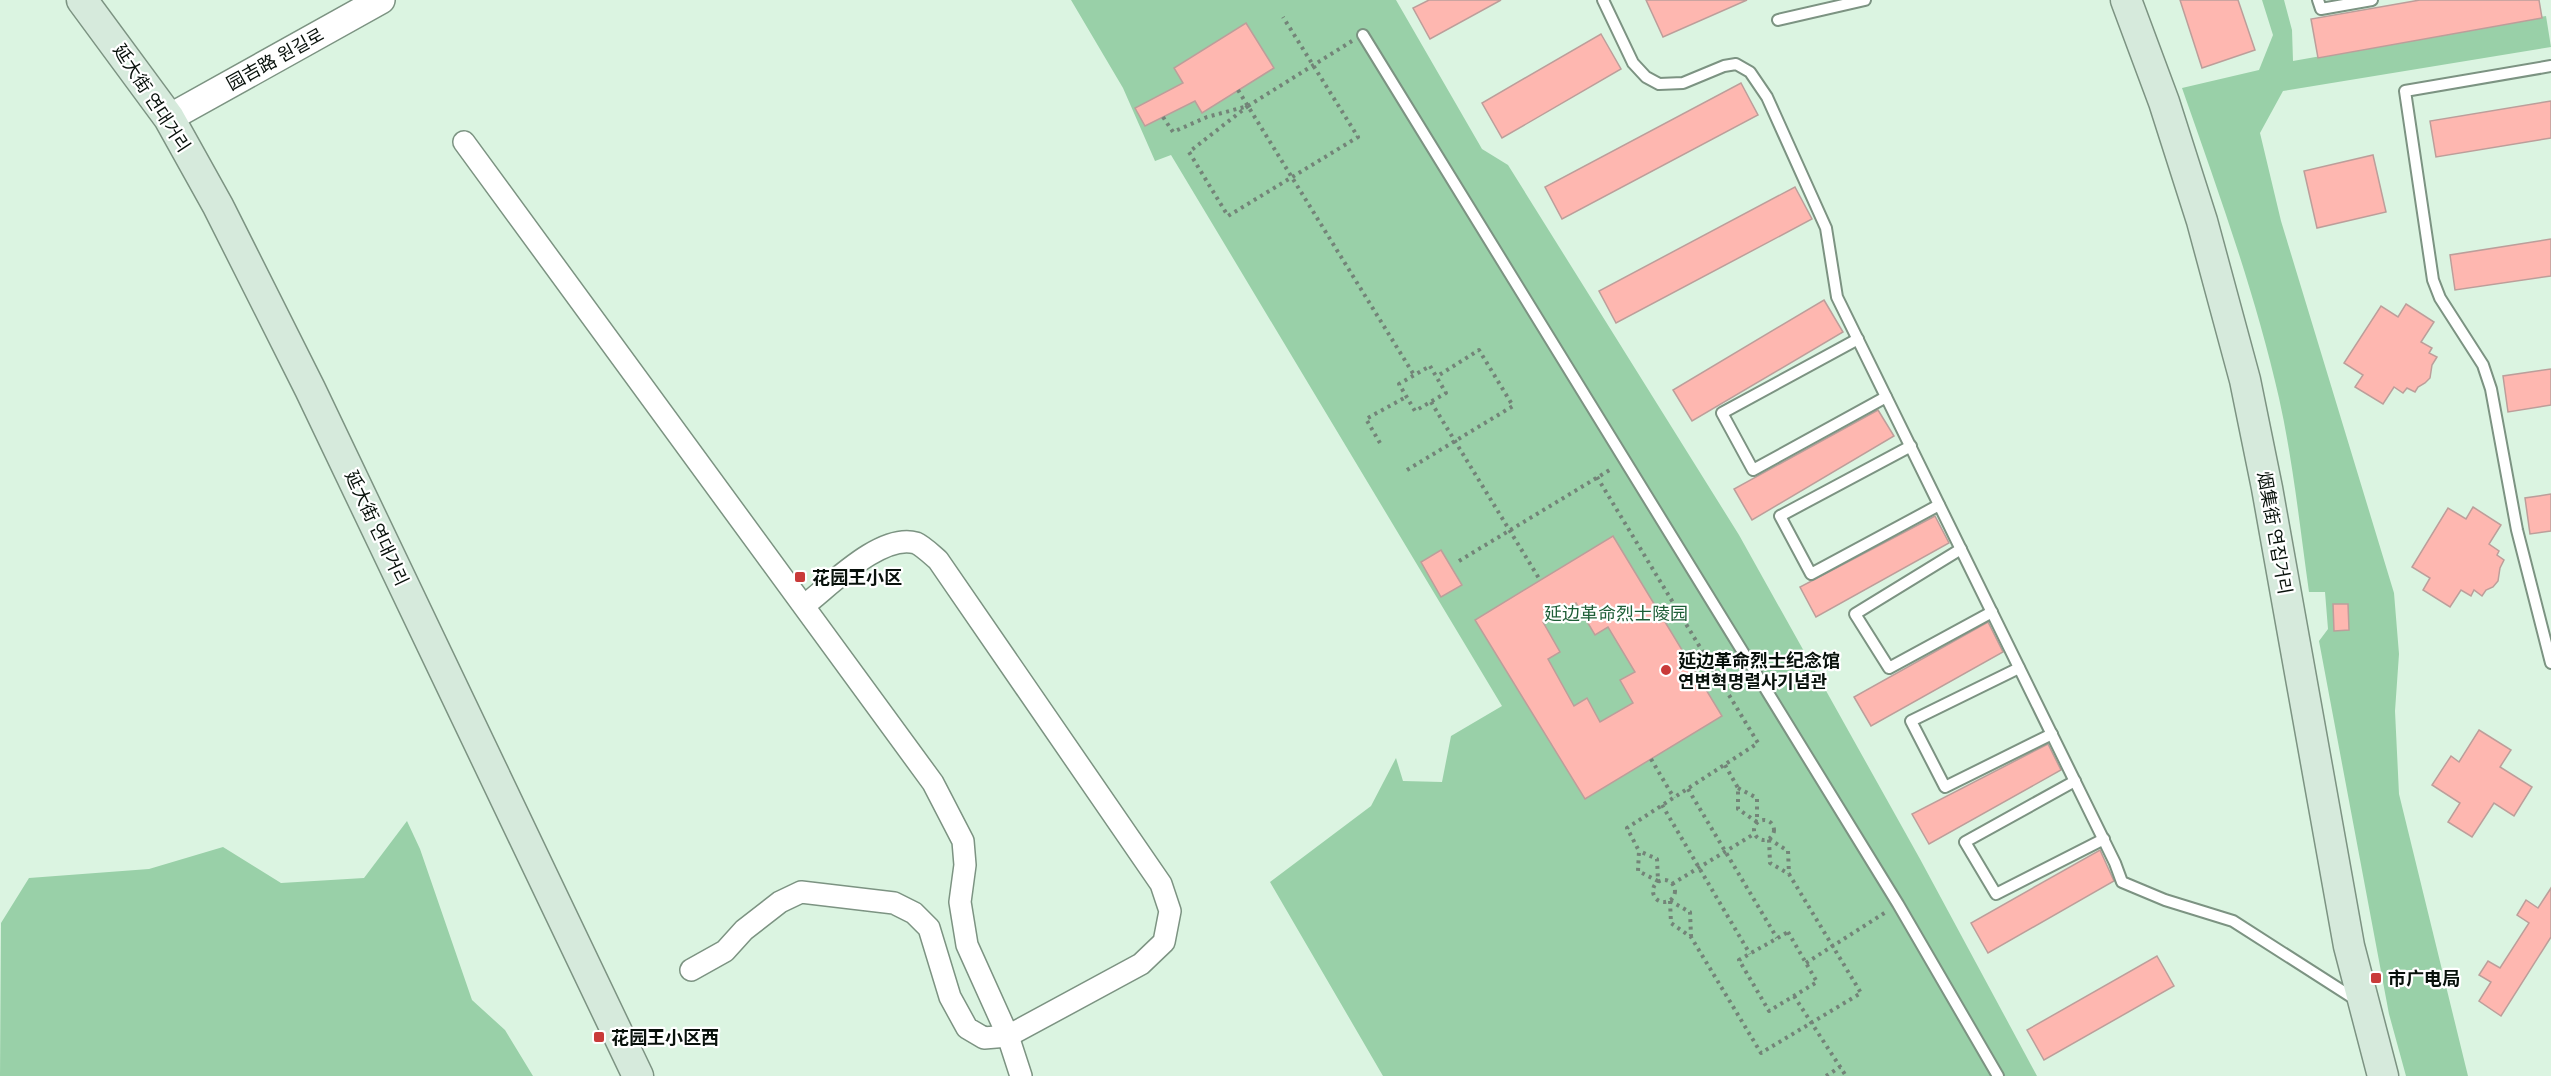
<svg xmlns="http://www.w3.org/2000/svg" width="2551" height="1076" font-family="'IBM Plex Sans','Noto Sans SC','Noto Sans KR',sans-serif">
	<rect width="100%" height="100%" fill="#dbf4e1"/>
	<g fill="#99d0a8">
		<path d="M 1071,0 L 1396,0 L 1482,149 L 1508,165 L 1739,535 L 1920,859 L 2037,1076 L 1383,1076 L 1270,882 L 1371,806 L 1396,758 L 1403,781 L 1442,782 L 1451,736 L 1502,706 L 1171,155 L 1155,161 L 1123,88 Z"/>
		<path d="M 2262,0 L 2284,0 L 2292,30 L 2293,61 L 2546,16 L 2551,47 L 2283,91 L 2260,133 L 2281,221 L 2394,593 L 2399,654 L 2395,711 L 2399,794 L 2468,1076 L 2406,1076 L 2389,1014 L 2319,641 L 2328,629 L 2325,592 L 2309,592 C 2300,528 2293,461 2279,398 C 2255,292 2218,191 2182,88 L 2259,70 L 2273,35 Z"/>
		<path d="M 407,821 L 420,849 L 472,1000 L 505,1030 L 533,1076 L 0,1076 L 1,923 L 29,878 L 149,869 L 223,847 L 281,883 L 364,878 Z"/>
	</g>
	<g fill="#feb7b0" stroke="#bc9e9a" stroke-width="1.5" fill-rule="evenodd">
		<path d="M 1429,0 L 1501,0 L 1430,39 L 1413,8 Z"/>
		<path d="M 1646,0 L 1747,0 L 1663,37 Z"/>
		<path d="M 2180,0 L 2238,0 L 2255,50 L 2202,68 Z"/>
		<path d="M 2420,0 L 2539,0 L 2542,18 L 2318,58 L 2311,19 Z"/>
		<path d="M 1246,23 L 1274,68 L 1202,113 L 1195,101 L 1145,126 L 1135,108 L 1183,83 L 1174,68 Z"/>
		<path d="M 1601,34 L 1621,69 L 1502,138 L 1482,103 Z"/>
		<path d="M 1741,83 L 1758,115 L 1562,219 L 1545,187 Z"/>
		<path d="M 2551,101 L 2551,138 L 2436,157 L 2430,121 Z"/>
		<path d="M 2373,155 L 2386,212 L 2317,228 L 2304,171 Z"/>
		<path d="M 1795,187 L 1812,219 L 1616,323 L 1599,291 Z"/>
		<path d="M 2551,239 L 2551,276 L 2455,290 L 2450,255 Z"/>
		<path d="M 1824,300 L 1843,332 L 1692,421 L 1673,390 Z"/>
		<path d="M 2406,304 L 2434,322 L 2421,342 L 2432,348 L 2429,353 L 2437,357 L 2432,365 L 2430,378 L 2425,383 L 2418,387 L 2415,392 L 2407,388 L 2403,393 L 2394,387 L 2383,404 L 2355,387 L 2363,375 L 2344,363 L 2381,306 L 2398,317 Z"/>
		<path d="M 2551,369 L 2551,405 L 2508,412 L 2503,376 Z"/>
		<path d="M 1878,410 L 1894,436 L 1752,520 L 1734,489 Z"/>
		<path d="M 2551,494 L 2551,531 L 2530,534 L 2525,498 Z"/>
		<path d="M 2473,507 L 2501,525 L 2489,544 L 2499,551 L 2497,555 L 2504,560 L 2500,568 L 2498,581 L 2493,587 L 2486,590 L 2482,596 L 2474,590 L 2471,596 L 2461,590 L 2450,607 L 2423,590 L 2430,578 L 2412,567 L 2448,508 L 2466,519 Z"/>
		<path d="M 1935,516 L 1949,543 L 1816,617 L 1800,587 Z"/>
		<path d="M 1613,536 L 1722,716 L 1585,799 L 1475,620 ZM 1576,603 L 1595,635 L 1608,627 L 1635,672 L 1620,680 L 1633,703 L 1600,722 L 1587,698 L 1574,706 L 1548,659 L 1560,652 L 1543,622 Z"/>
		<path d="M 1441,550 L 1462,585 L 1441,597 L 1421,562 Z"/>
		<path d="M 2333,604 L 2348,604 L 2349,630 L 2334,631 Z"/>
		<path d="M 1988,622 L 2003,652 L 1871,726 L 1854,697 Z"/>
		<path d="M 2479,730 L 2511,750 L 2500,767 L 2532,787 L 2514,816 L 2494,803 L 2472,837 L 2448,822 L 2460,803 L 2432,785 L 2451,756 L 2459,762 Z"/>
		<path d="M 2048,744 L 2061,770 L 1929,844 L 1912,814 Z"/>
		<path d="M 2100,850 L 2114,881 L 1988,953 L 1971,923 Z"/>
		<path d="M 2551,888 L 2551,937 L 2501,1016 L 2479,1001 L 2491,982 L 2479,975 L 2488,961 L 2500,968 L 2529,923 L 2517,915 L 2526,900 L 2538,908 Z"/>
		<path d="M 2157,956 L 2174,986 L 2044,1060 L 2027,1030 Z"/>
	</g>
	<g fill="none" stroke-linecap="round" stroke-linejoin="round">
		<g stroke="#7c9382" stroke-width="14">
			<g id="service">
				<path d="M 1603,0 L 1633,63 L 1646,77 L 1659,84 L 1683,83 L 1724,66 L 1736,64 L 1750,72 L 1767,97 L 1826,228 L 1837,297 L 2115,863 L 2122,882 L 2165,900 L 2233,921 L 2358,1001"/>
				<path d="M 2318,0 L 2321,9 L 2372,0"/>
				<path d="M 1778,20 L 1865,0"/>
				<path d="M 1363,35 L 1898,904 L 1998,1076"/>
				<path d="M 2551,66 L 2405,91 L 2433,280 L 2440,298 L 2483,365 L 2491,389 L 2517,530 L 2551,663"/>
				<path d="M 1858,339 L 1722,413 L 1753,470 L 1886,397"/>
				<path d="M 1911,446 L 1780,516 L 1811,574 L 1939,505"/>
				<path d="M 1961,549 L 1855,614 L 1889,668 L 1992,612"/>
				<path d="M 2019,668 L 1911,721 L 1945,787 L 2052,734"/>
				<path d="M 2075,781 L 1965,842 L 1996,894 L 2104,839"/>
			</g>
		</g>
		<g stroke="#7c9382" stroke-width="24">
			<g id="minor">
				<path d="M 464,142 L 933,783 L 963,841 L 965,865 L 960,902 L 967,945 L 1008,1036 L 1021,1076"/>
				<path d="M 691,970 L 725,951 L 744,930 L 780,902 L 801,892 L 894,903 L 914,913 L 929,928 L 950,997 L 967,1028 L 984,1038 L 1008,1036 L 1141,964 L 1164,942 L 1170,911 L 1161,884 L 938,560 C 932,555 923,546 916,543 C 881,533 831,585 805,605"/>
			</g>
		</g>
		<g stroke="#7c9382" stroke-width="30">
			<path id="tertiary" d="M 169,118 L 381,0"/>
		</g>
		<g stroke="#7c9382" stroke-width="33">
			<g id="secondary">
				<path d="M 82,0 L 169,118 L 218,206 L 310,389 L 638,1076"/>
				<path d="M 2126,0 L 2164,102 L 2202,221 L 2245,380 L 2267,488 L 2349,946 L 2383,1076"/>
			</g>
		</g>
		<g stroke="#738478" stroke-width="4" stroke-dasharray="3 4.5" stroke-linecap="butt">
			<path d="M 1238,90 L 1414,375"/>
			<path d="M 1248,106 L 1189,152 L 1228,216 L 1358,137 L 1283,17"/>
			<path d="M 1163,117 L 1173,132 L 1207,117 L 1248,106 L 1352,41"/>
			<path d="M 1430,366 L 1446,393 L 1415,411 L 1399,384 Z"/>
			<path d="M 1431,402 L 1540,580"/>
			<path d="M 1380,443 L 1366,419 L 1406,397"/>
			<path d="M 1407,470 L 1513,406 L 1479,350 L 1436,377"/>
			<path d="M 1597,477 L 1758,743 L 1627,828 L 1639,851 L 1638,871 L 1658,881 L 1657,859 L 1639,851"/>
			<path d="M 1459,561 L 1613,468"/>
			<path d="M 1651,759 L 1674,798"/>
			<path d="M 1725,765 L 1738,788 L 1738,809 L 1757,822"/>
			<path d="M 1738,788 L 1757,798 L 1757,821"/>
			<path d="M 1688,789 L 1777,938"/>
			<path d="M 1662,805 L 1750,954"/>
			<circle cx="1764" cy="830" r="10"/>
			<path d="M 1769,839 L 1788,851 L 1789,874"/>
			<circle cx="1664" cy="891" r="11"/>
			<path d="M 1672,884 L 1754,834"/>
			<path d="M 1670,901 L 1671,923 L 1691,937 L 1761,1053 L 1861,993 L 1789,874 L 1770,863 L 1769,839"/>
			<path d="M 1670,901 L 1690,912 L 1691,936"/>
			<path d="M 1788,932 L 1817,982 L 1769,1011 L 1739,960 Z"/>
			<path d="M 1806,963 L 1886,912"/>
			<path d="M 1794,996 L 1846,1076"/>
			<path d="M 1826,1076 L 1840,1067"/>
		</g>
		<use href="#service" stroke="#fff" stroke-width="10"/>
		<use href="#minor" stroke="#fff" stroke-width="21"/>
		<use href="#tertiary" stroke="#fff" stroke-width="27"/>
		<use href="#secondary" stroke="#d6eadc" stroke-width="30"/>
	</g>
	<g fill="#c93a39" stroke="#fff" stroke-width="2">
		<rect x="794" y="571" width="12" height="12" rx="3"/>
		<circle cx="1666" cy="670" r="6"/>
		<rect x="2370" y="972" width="12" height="12" rx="3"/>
		<rect x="593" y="1031" width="12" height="12" rx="3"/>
	</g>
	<g text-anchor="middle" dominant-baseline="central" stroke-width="4.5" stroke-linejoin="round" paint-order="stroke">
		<g font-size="18" fill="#08110b" stroke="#fff">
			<text transform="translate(275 59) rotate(-29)">园吉路 원길로</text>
			<text transform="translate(152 98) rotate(57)">延大街 연대거리</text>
			<text transform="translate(377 528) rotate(65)">延大街 연대거리</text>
			<text transform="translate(2275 533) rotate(80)">烟集街 연집거리</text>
		</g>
		<g font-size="18" font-weight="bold" fill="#08110b" stroke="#fff" text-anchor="start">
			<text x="812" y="577">花园王小区</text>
			<text x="1678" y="660">延边革命烈士纪念馆<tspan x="1678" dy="21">연변혁명렬사기념관</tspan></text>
			<text x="2388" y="978">市广电局</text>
			<text x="611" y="1037">花园王小区西</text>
		</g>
		<g font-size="18" fill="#1e5e37" stroke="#fff">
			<text x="1616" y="613">延边革命烈士陵园</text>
		</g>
	</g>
</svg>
